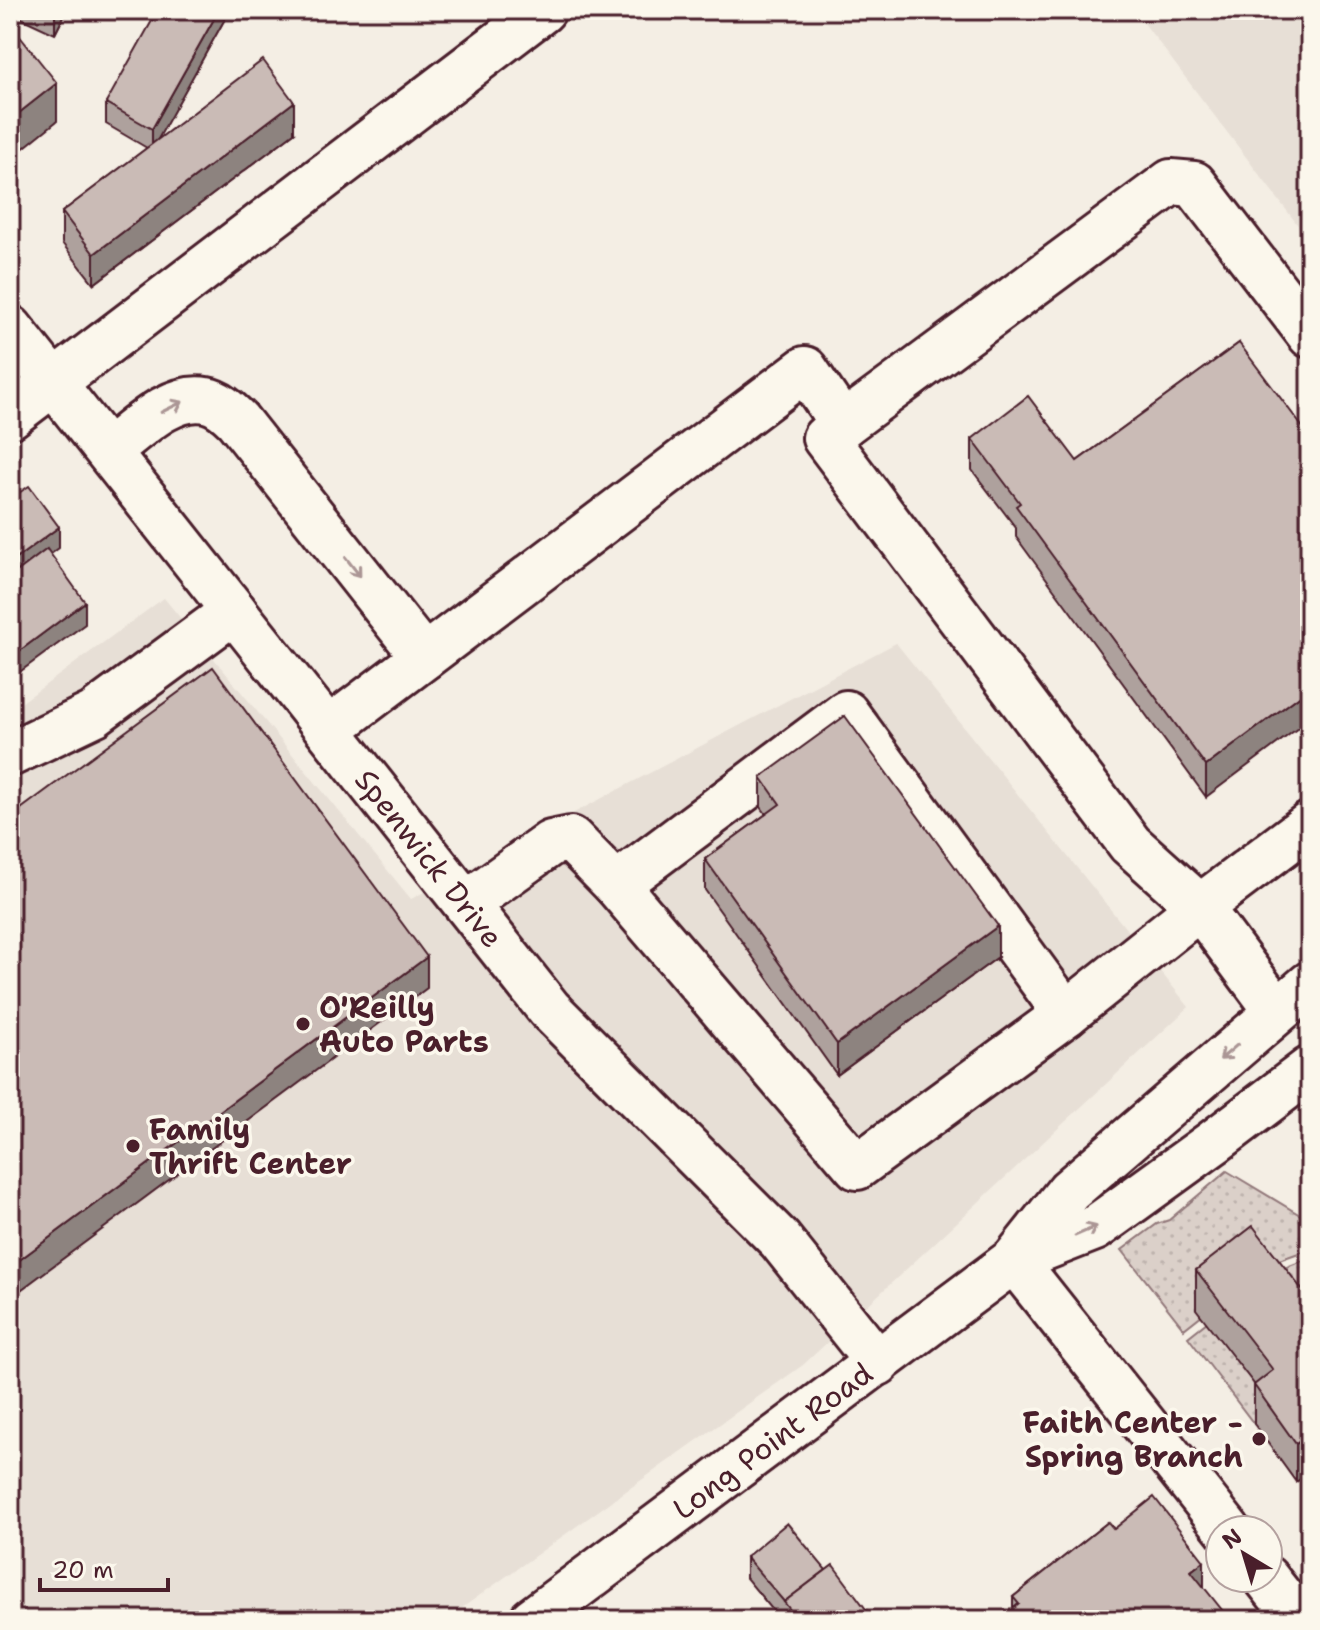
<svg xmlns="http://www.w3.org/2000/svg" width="1320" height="1630" font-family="'Shantell Sans',sans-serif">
	<defs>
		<pattern id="grass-dots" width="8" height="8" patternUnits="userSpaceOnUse" patternTransform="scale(2)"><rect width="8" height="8" fill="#dbd0c9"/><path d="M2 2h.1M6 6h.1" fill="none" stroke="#bdb2ad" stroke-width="1.8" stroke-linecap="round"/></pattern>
	</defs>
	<rect width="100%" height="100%" fill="#f4eee4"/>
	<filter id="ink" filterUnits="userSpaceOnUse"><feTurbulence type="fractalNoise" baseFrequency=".0125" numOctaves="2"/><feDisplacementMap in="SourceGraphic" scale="16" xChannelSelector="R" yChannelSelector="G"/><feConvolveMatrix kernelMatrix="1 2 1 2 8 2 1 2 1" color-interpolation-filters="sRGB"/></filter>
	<g filter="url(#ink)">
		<g fill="#e7dfd6">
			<path d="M 1134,10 L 1310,10 L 1310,241 Z"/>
			<path d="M 164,598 L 411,899 L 896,643 L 1189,1007 L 803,1365 L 445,1620 L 10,1620 L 10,711 Z"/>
		</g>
		<g fill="url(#grass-dots)" stroke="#92787a" stroke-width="2">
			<path d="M 1227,1171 L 1310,1221 L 1310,1249 L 1265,1265 L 1184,1329 L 1122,1250 L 1157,1224 L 1169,1220 Z"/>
			<path d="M 1310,1258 L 1310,1339 L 1271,1273 Z"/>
			<path d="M 1207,1322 L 1273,1409 L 1254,1424 L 1188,1337 Z"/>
		</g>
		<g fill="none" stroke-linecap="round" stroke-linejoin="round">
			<g stroke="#4a1f2b" stroke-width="50">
				<g id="minor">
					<path id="s1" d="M 10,328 L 549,1009 L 780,1240 L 878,1363"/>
					<path d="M 10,416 L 543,10"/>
					<path d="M 108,451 C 135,431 170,393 206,400 C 218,402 228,411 237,420 L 424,657"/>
					<path d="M 329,729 L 805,369 L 843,425"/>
					<path d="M 10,754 L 94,714 L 234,611"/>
					<path d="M 616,885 L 846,713 L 1066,1014"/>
					<path d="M 467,903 L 551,843 L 571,839 L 616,885 L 857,1167 L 1066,1014 L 1200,907 L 1310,824"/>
					<path d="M 1277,1011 L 1200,907 L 1130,844 L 825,438 L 1171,182 L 1194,184 L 1310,335"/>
					<path d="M 1014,1260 L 1228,1530"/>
					<path d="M 1266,1578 L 1299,1620"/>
				</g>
			</g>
			<g stroke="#4a1f2b" stroke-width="50">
				<g id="major">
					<path d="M 1016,1259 L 1095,1228 L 1214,1142 L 1310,1069"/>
					<path id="s2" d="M 532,1620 L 1014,1260 L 1069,1191 L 1310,984"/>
				</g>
			</g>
			<use href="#minor" stroke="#fbf7ec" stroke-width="44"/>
			<use href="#major" stroke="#fbf7ec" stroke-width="44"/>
		</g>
		<g fill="#aea19d" stroke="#4a1f2b" stroke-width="2">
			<path d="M 10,10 L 67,10 L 55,34 L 10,13 Z"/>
			<path d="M 226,10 L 226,17 L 157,140 L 294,133 L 94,284 L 62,243 L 62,212 L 147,148 L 106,124 L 106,103 Z"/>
			<path d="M 1239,343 L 1206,797 L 1016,537 L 1016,528 L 972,470 L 972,439 L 1077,461 Z"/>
			<path d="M 761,777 L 998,957 L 837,1075 L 705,890 L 705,859 L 766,814 L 761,807 Z"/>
			<path d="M 1196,1270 L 1310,1300 L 1310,1472 L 1296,1482 L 1254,1424 L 1254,1384 L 1196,1309 Z"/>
			<path d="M 1108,1522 L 1013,1609 L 1013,1597 Z"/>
			<path d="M 746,1557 L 826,1570 L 874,1620 L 781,1620 L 746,1578 Z"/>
		</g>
		<g fill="#8d837f" stroke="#4a1f2b" stroke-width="2">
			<path d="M 55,10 L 67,10 L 55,34 Z"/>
			<path d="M 219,10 L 226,10 L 226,17 L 152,150 L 152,129 Z"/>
			<path d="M 57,83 L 57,121 L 10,159 L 10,120 Z"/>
			<path d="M 294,102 L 294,133 L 94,284 L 94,254 Z"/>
			<path d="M 59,527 L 59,548 L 10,584 L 10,563 Z"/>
			<path d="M 85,602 L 85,624 L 10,679 L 10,658 Z"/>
			<path d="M 1310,688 L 1310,719 L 1206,797 L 1206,766 Z"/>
			<path d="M 998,926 L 998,957 L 837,1075 L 837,1044 Z"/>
			<path d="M 427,957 L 427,988 L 10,1298 L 10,1267 Z"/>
			<path d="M 1310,1433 L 1310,1472 L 1296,1482 L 1296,1444 Z"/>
			<path d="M 1204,1561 L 1204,1600 L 1191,1571 Z"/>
		</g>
		<g fill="#cabbb6" stroke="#4a1f2b" stroke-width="2">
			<path d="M 158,10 L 219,10 L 152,129 L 106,103 Z"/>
			<path d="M 10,24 L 57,83 L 10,120 Z"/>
			<path d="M 263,60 L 294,102 L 94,254 L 62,212 Z"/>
			<path d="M 1239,343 L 1310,437 L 1310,688 L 1206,766 L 1016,506 L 1020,503 L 972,439 L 1028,396 L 1077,461 Z"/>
			<path d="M 29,486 L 59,527 L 10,563 L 10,499 Z"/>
			<path d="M 47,549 L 85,602 L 10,658 L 10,577 Z"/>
			<path d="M 213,667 L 427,957 L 10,1267 L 10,817 Z"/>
			<path d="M 845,716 L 998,926 L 837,1044 L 705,859 L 780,804 L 761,777 Z"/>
			<path d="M 1253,1226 L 1310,1300 L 1310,1433 L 1296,1444 L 1254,1385 L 1273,1370 L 1196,1270 Z"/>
			<path d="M 1154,1497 L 1204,1561 L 1191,1571 L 1230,1620 L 999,1620 L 1019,1604 L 1013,1597 L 1108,1522 L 1114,1529 Z"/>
			<path d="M 787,1523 L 826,1570 L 784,1602 L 786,1604 L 746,1557 Z"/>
			<path d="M 833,1565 L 874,1620 L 798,1620 L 784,1602 Z"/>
		</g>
		<defs><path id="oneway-shaft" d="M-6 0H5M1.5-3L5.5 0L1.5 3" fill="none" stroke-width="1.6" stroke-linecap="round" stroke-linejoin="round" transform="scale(2)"/></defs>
		<g stroke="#ab9695">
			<use href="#oneway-shaft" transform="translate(172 407) rotate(-26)"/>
			<use href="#oneway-shaft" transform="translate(353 567) rotate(52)"/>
			<use href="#oneway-shaft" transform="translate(1229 1052) rotate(139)"/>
			<use href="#oneway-shaft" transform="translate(1086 1231) rotate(-24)"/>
		</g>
	</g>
	<g fill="#4a1f2b" stroke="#fbf7ec" stroke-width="3">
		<circle cx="303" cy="1024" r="8"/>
		<circle cx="133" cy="1146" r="8"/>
		<circle cx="1259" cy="1439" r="8"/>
	</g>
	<g text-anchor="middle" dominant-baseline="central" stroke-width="7" stroke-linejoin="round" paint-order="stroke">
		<g font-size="30" fill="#4a1f2b" stroke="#fbf7ec">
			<text stroke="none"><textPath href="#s1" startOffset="676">Spenwick Drive</textPath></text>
			<text stroke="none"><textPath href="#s2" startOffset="300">Long Point Road</textPath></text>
		</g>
		<g font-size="30" font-weight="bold" fill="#4a1f2b" stroke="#fbf7ec" text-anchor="start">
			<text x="319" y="1007">O'Reilly<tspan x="319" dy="34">Auto Parts</tspan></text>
			<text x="149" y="1129">Family<tspan x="149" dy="34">Thrift Center</tspan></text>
			<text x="1243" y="1422" text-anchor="end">Faith Center -<tspan x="1243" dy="34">Spring Branch</tspan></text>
		</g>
	</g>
	<rect width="1320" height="1630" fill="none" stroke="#fbf7ec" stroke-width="40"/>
	<rect x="20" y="20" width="1280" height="1590" fill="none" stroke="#4a1f2b" stroke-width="3" filter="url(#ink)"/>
	<g transform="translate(1244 1554) rotate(322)"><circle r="38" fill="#fbf7ec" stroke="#b4a19f" stroke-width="2"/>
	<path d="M0-6L14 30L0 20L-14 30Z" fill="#4a1f2b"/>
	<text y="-12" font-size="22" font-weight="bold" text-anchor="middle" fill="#4a1f2b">N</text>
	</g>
	<path d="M40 1578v12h128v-12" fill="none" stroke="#4a1f2b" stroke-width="4"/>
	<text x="52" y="1578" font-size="24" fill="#4a1f2b" stroke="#fbf7ec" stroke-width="6" paint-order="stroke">20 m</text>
</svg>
